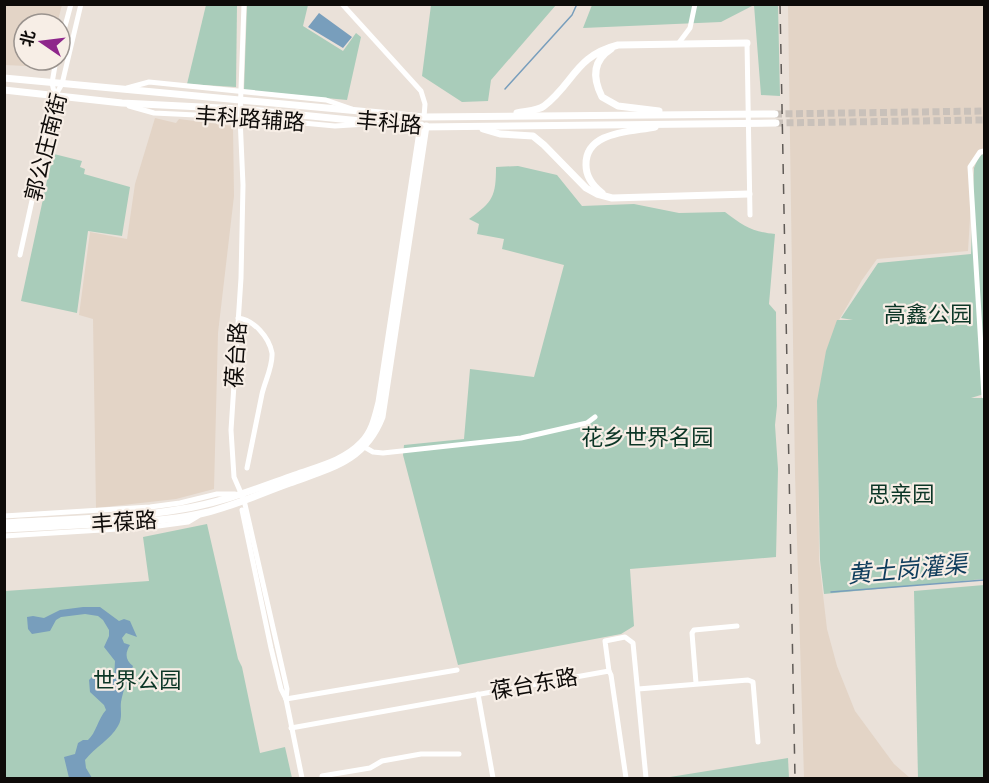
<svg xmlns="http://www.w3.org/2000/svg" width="989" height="783" font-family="Cabin,'Noto Sans SC',sans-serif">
	<rect width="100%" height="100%" fill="#eae1d9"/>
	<g fill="#e3d4c6">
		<path d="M 4,5 L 62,5 L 57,24 L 24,24 L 24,60 L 47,60 L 45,67 L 5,65 Z"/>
		<path d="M 788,5 L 984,5 L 984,147 L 973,169 L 968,251 L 877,259 L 862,280 L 839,320 L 824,364 L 818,402 L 819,560 L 827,629 L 837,666 L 855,711 L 894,764 L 910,778 L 804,778 L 795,474 Z"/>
		<path d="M 155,118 L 176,123 L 179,119 L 233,126 L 234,196 L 218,333 L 214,489 L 176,499 L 96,508 L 93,319 L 79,315 L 90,232 L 127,239 L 135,184 Z"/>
	</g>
	<g fill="#a9ccba">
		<path d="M 206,5 L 237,5 L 236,87 L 187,84 Z"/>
		<path d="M 247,5 L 308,5 L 303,26 L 343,51 L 356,33 L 361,37 L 347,100 L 244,90 Z"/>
		<path d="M 431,5 L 431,4 L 556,5 L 491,80 L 488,101 L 462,102 L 422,76 Z"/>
		<path d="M 592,5 L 778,5 L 780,96 L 761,95 L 754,5 L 721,22 L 583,28 Z"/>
		<path d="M 54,154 L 82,161 L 80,167 L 85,169 L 84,174 L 130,187 L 122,236 L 88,231 L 77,313 L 21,301 L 51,162 Z"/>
		<path d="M 984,154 L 984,394 L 971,398 L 984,398 L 984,579 L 824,594 L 820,560 L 817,401 L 826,351 L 837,320 L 853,320 L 841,318 L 878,263 L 971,254 L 974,168 L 979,156 Z"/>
		<path d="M 518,166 L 557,175 L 582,206 L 634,204 L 679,213 L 725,212 C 743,226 753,232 775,234 L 769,304 L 776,312 L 777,406 L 775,425 L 778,469 L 776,557 L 630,569 L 634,626 L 621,634 L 458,665 L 403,455 L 404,445 L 464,439 L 470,369 L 534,377 L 564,265 L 502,249 L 504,239 L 477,234 L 479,224 L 469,219 C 493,202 496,196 496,167 Z"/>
		<path d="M 207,524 L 238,659 L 242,667 L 260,753 L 285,747 L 292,778 L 5,778 L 5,591 L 149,581 L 143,537 Z"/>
		<path d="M 984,585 L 984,778 L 918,778 L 914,591 Z"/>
		<path d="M 788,758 L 789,778 L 668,778 L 670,777 Z"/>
	</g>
	<g fill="#789ebc">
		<path d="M 319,13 L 352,37 L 343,48 L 308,27 Z"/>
		<path d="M 83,607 L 100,607 L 119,621 L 124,619 L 130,621 L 137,637 L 126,633 L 122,638 L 124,643 L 130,645 C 125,653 125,660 133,666 C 129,677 123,690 121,702 C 120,710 123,718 118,726 C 110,740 95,747 85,760 L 86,768 L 92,778 L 69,778 L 64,757 L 75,754 L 78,743 L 83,740 L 88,740 C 96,733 98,719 106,710 L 104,705 L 90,692 L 89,680 L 93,676 L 103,684 L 114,679 L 115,661 L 104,647 L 109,636 L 109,630 L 103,620 L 98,616 L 85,614 L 61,617 L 56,620 L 50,631 L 32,634 L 28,629 L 27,617 L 33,616 L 44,618 L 60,610 Z"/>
	</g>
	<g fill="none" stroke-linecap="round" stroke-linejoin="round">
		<g stroke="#789ebc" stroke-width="1.5">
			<path d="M 505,89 L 572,15 L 577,4"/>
			<path d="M 831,592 L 984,580"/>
		</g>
		<g stroke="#c9c1ba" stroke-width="7" stroke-dasharray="7 3.5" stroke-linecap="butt">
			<path d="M 775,114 L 984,111"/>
			<path d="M 776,123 L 984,120"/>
		</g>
		<g stroke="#fff" stroke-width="5">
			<path d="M 244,4 L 240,117 L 243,185 L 241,278 L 231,430 L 234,477 L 244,500 L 287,689 L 286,699"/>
			<path d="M 342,4 L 421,91 L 425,104 L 424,117"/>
			<path d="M 747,43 L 750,215"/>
			<path d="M 678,44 L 690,28 L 695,4"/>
			<path d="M 60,45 L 71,4"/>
			<path d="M 127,88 L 149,82 L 326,100 L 352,109"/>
			<path d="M 55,96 L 52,83 L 56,60"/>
			<path d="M 129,106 L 154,113 L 238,117 L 335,126 L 367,124"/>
			<path d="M 984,151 L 980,152 L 970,167 L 984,396"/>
			<path d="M 20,255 L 55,96 L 62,84 L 81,4"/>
			<path d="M 238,318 C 254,320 269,337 272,353 C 273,366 265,381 262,394 C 257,419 252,444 247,468"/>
			<path d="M 361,445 L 373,452 L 383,453 L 521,438 L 587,423 L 595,417"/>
			<path d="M 242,510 L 271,648 L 281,689 L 286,699 L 302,778"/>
			<path d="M 4,516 L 150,507 L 180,503 L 217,494 L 235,494"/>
			<path d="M 4,536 L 151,527 L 188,522 L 198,516"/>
			<path d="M 609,671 L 605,641 L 625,637 L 633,643 L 646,778"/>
			<path d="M 696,683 L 692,633 L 694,630 L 737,626"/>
			<path d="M 638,689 L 748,680 L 753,682 L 758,742"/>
			<path d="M 478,694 L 493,778"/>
			<path d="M 286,699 L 457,670"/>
			<path d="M 291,728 L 609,671 L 611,675 L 626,778"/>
			<path d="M 322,778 L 322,776 L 370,768 L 382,761 L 421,754 L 459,754"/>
		</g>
		<g stroke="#fff" stroke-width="7">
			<path d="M 611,49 C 592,61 593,79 602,97 L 618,106 L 659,111"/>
			<path d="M 4,78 L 424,117 L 775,114"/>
			<path d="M 4,90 L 122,103 L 241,109 L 420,127 L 776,123"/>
			<path d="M 517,113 C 525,111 538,111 544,106 C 574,83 575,56 618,45 L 747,43"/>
			<path d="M 483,129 L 500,134 L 533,136 L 544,145 L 586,188 L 597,194 L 612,198 L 749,194"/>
			<path d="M 602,193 C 593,186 586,177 586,165 C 585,131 631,132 655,127"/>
			<path d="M 4,523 C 63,519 125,519 182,509 C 221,503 258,488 295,475 C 317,467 344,461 361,443 C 372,432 375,418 379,402 L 421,125"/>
			<path d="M 4,529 C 41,527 77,525 114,523 C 144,521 175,520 204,513 C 234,506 262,493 290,483 C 331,468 365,461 382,417 L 426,126"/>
		</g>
		<path stroke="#605b57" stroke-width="1.5" stroke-dasharray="10 10" stroke-linecap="butt" d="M 780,4 L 795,778"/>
	</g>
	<g text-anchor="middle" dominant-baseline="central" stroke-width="4.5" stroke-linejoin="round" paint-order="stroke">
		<g font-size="22" fill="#0e0b09" stroke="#f7eee6">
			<text transform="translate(250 119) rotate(4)">丰科路辅路</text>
			<text transform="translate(389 123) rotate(5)">丰科路</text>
			<text transform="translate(46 147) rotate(-76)">郭公庄南街</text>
			<text transform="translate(236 355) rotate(-86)">葆台路</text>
			<text transform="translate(124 522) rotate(-4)">丰葆路</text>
			<text transform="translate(534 684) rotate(-10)">葆台东路</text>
		</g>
		<g font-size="22" fill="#0c3626" stroke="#f7eee6">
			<text x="928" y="314">高鑫公园</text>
			<text x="647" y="437">花乡世界名园</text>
			<text x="901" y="494">思亲园</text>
			<text x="137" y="680">世界公园</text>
		</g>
		<g font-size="24" font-style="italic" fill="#0f3d5c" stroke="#f7eee6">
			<text transform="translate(907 569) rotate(-5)">黄土岗灌渠</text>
		</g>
	</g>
	<rect width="989" height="783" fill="none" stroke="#0e0b09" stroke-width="12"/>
	<g transform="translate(42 42) rotate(284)"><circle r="28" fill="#f7eee6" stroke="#9a938e" stroke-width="1.5"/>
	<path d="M0-4.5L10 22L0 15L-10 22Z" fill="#8e268b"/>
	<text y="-9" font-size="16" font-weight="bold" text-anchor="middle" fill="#0e0b09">北</text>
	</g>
</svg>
